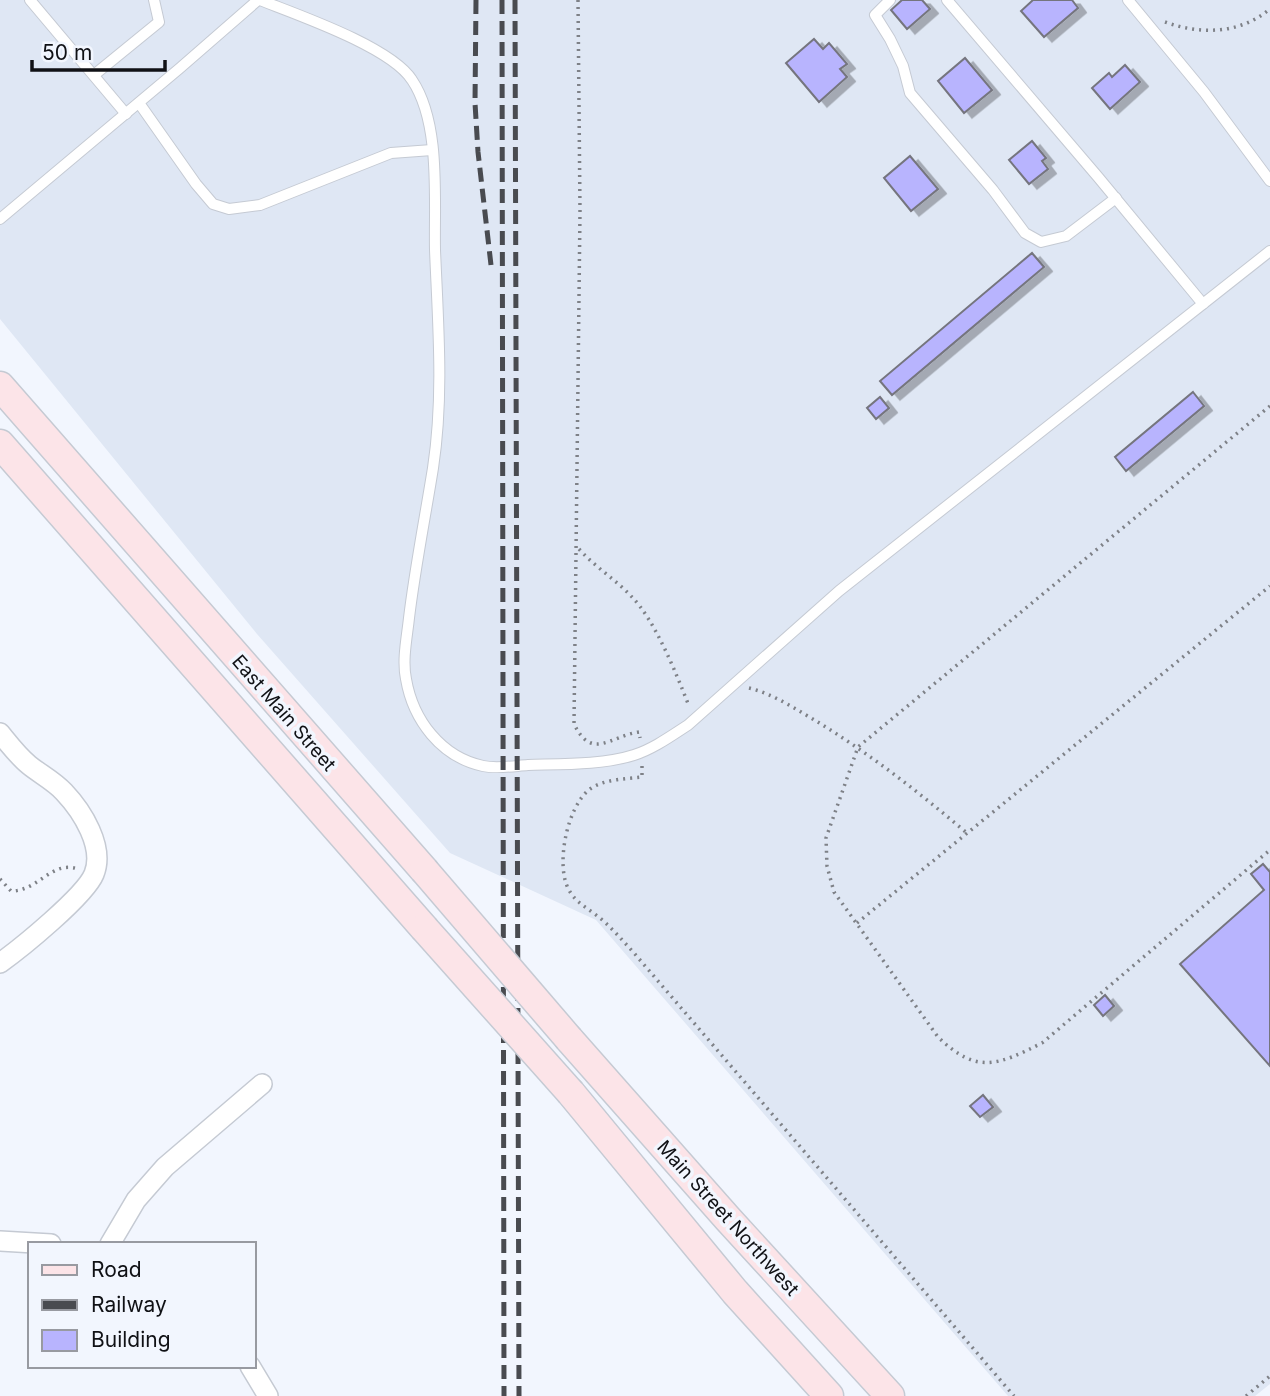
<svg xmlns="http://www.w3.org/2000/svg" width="1270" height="1396" font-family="Inter,sans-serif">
	<defs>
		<filter id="shadow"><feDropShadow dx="8" dy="4.5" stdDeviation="0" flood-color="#0004"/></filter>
	</defs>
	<rect width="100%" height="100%" fill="#f2f6fe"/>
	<path fill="#dfe7f4" d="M 0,0 L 1270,0 L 1270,1384 L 1255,1396 L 1008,1396 L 596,920 L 450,853 L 257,634 L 0,319 Z"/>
	<g fill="#b8b4fe" stroke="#75757e" stroke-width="2" filter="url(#shadow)">
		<path d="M 902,0 L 922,0 L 930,9 L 907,29 L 891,10 Z"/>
		<path d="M 1033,0 L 1072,0 L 1078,8 L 1044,37 L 1021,11 Z"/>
		<path d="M 814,39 L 823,49 L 829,43 L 847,64 L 840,69 L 847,77 L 819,102 L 786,63 Z"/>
		<path d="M 965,58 L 992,90 L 964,113 L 938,81 Z"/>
		<path d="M 1125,65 L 1140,82 L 1110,109 L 1092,88 L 1109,73 L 1112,77 Z"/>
		<path d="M 1032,141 L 1046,158 L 1042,161 L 1048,169 L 1029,184 L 1009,160 Z"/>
		<path d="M 910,156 L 938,189 L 911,211 L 884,178 Z"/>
		<path d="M 1032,253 L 1044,267 L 892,395 L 880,381 Z"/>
		<path d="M 1193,392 L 1204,406 L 1126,471 L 1115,457 Z"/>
		<path d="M 880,397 L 889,408 L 876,419 L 867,408 Z"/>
		<path d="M 1263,864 L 1270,872 L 1270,1066 L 1180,964 L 1264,890 L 1251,874 Z"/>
		<path d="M 1105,995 L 1114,1006 L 1103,1016 L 1094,1005 Z"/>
		<path d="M 983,1095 L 993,1107 L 980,1117 L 970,1106 Z"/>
	</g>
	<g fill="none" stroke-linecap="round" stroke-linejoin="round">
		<g stroke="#c5cad3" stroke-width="12">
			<g id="service">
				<path d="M 30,0 L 126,114"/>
				<path d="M 260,0 C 298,15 391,47 412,80 C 441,123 434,199 435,250 C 438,323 444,396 433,468 C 425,518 415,568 409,618 C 407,637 402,660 406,679 C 413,720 441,757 483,766 C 497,769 514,766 528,765 C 560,764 603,765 634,755 C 653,749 671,736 688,725 L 839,591 L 1270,251"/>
				<path d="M 890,0 L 875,15 L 890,39 L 903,66 L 910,93 L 993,190 L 1025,233 L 1041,242 L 1066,236 L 1116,198"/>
				<path d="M 947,0 L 1098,177 L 1203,304"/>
				<path d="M 1128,0 L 1204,92 L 1270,181"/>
				<path d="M 94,75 L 159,22 L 154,0"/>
				<path d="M 139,103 L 196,184 L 213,204 L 229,209 L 260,205 L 391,153 L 432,150"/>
				<path d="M 0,219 L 180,68 L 258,0"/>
			</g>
		</g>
		<g stroke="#c5cad3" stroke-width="22">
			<g id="minor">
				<path d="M 0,733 C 9,744 18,756 29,765 C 40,774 54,781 64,792 C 82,811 105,847 94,874 C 85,896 21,948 0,963"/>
				<path d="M 0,1241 L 51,1244"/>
				<path d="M 110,1244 L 136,1200 L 165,1167 L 262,1084"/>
				<path d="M 250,1366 L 268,1396"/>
			</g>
		</g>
		<g stroke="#c5cad3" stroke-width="31">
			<g id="secondary">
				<path d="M 0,386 L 424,870"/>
				<path d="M 0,444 L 424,928"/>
				<path d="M 569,1039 L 728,1219 L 890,1396"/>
				<path d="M 571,1093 L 735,1292 L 829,1396"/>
			</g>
		</g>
		<g stroke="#7e8187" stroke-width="3.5" stroke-dasharray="2 5" stroke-linecap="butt">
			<path d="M 578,0 L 580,211 L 574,724 C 592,761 610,736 639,732 L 640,738"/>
			<path d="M 1165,22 C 1201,35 1240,34 1270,9"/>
			<path d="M 1270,406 L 858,747 L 826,838 L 827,866 L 834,892 L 938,1037 C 977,1075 998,1065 1042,1043 L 1270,850"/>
			<path d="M 579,549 C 595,567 615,579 631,596 C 655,620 676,673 689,706"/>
			<path d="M 749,688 C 774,694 799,711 821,724 C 874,757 921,794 968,834"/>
			<path d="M 642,766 L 642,777 C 626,779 604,779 590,789 C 567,806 555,866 569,890 C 576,903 589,909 600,918 C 613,929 623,941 634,953 L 1014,1396"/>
			<path d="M 0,879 L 11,891 C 39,891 51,860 78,869"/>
			<path d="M 857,923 L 1270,586"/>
			<path d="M 1246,1396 L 1270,1376"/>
		</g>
		<use href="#service" stroke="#fff" stroke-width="10"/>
		<use href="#minor" stroke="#fff" stroke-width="19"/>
		<use href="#secondary" stroke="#fce4e8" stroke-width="28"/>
		<g stroke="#494b50" stroke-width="5" stroke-dasharray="14 7" stroke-linecap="butt">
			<path d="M 476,0 L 475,103 L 478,152 L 491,265"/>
			<path d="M 502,0 L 504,1396"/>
			<path d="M 515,0 L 519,1396"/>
		</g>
		<g stroke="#c5cad3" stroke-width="31" stroke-linecap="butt">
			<g id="secondary-bridge">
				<path d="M 424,870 L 569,1039"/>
				<path d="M 424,928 L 571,1093"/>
			</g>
		</g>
		<use href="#secondary-bridge" stroke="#fce4e8" stroke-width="28"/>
	</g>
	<g text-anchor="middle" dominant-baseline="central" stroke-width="7" stroke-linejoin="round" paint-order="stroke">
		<g font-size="19" fill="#101115" stroke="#f2f6fe">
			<text transform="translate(284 713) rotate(49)">East Main Street</text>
			<text transform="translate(728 1218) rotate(48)">Main Street Northwest</text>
		</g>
	</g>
	<rect x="28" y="1242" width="228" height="126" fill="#f2f6fe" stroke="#989aa1" stroke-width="2"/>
	<rect x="42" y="1265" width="35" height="10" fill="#fce4e8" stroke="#989aa1" stroke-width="2"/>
	<text x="91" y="1277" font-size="21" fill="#101115">Road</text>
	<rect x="42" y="1300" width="35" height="10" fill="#494b50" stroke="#989aa1" stroke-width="2"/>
	<text x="91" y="1312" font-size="21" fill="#101115">Railway</text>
	<rect x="42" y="1330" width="35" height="21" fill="#b8b4fe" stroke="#989aa1" stroke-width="2"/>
	<text x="91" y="1347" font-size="21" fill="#101115">Building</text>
	<path d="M32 60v10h133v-10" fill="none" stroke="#101115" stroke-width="3.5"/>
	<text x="42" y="60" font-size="21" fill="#101115" stroke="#f2f6fe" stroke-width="5" paint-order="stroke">50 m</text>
</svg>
